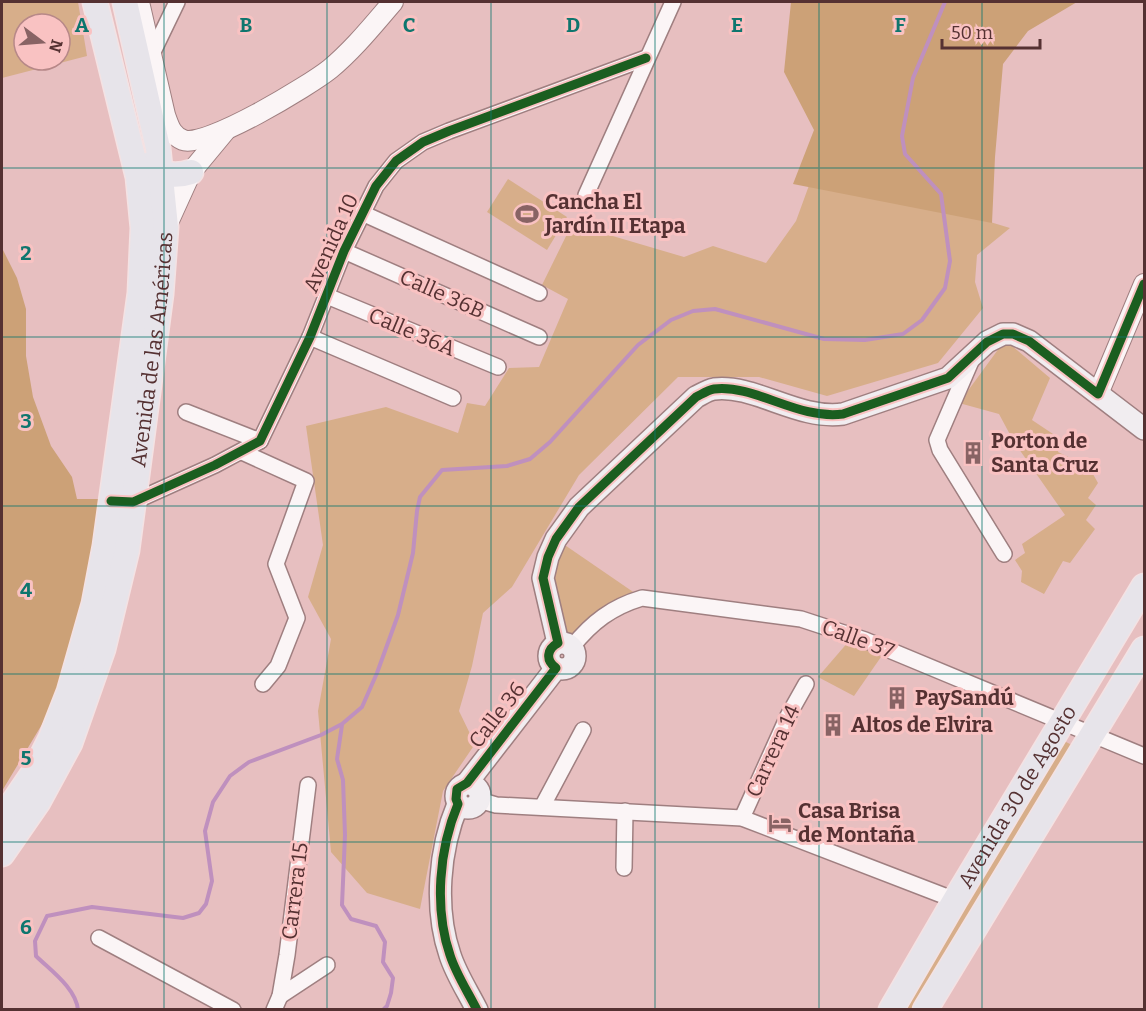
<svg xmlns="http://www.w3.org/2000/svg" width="1146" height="1011" font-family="Bitter,serif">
	<rect width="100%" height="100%" fill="#e7bfc0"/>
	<g fill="#d7ae8a" fill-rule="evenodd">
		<path d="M 2,2 L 78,2 L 87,56 L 2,78 ZM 24,24 L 60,24 L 60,60 L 24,60 Z"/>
		<path d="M 815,169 L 1010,228 L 977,255 L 975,282 L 983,308 L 938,363 L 827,396 L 759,377 L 678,377 L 579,475 L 512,587 L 483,613 L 472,666 L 459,711 L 475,744 L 443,791 L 420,909 L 367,893 L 331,852 L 318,711 L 331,639 L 308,597 L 323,545 L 306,426 L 386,407 L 458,433 L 467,403 L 485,406 L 509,368 L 539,367 L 568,299 L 542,285 L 572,224 L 684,257 L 713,246 L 766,263 L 796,221 Z"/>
		<path d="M 508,179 L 567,217 L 547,250 L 487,212 Z"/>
		<path d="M 1005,340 L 1050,378 L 1032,420 L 1062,440 L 1058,452 L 1089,467 L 1098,483 L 1088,498 L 1096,505 L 1086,520 L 1095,529 L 1070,563 L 1063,561 L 1044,594 L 1021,582 L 1022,571 L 1015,560 L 1025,553 L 1022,544 L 1065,515 L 1014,442 L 999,414 L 959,403 Z"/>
		<path d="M 556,539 L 642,598 L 568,644 L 548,557 Z"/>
		<path d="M 849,641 L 883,654 L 854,696 L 818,677 Z"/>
		<path d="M 1062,740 L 1074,746 L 916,1009 L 900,1010 Z"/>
	</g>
	<g fill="#cca177">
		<path d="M 791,2 L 1077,2 L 1028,31 L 1003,64 L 995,157 L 992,223 L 793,184 L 814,130 L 784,72 Z"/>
		<path d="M 2,248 L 17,278 L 26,309 L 26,356 L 33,397 L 51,446 L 72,477 L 77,499 L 100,499 L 97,531 L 75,640 L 53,706 L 2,791 Z"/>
	</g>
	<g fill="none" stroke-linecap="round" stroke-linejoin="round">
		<g stroke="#bf90be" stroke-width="4">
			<path d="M 342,725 L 337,759 L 343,780 L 345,835 L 342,905 L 351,919 L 376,926 L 385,942 L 383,962 L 393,978 L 391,993 L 387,1006 L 383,1010"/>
			<path d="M 78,1010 C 76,988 50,970 36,956 L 35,941 L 47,916 L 92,907 L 183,918 L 199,913 L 206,904 L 212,881 L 205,831 L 213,802 L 230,776 L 249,762 L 321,735 L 342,724 L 362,707 L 377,673 L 398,615 L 413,553 L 417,511 L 420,497 L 442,470 L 507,466 L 530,459 L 550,442 L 638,345 L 671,320 L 693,311 L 715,309 L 824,339 L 865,340 L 903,334 L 922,320 L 945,288 L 950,261 L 941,194 L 905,154 L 902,136 L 913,78 L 945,2"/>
		</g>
		<g stroke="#9f7f80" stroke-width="18">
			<g id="minor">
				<path d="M 150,58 L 177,2"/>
				<path d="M 586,195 L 673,2"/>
				<path d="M 362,213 L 539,293"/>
				<path d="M 344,251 L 539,337"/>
				<path d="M 327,296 L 498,367"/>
				<path d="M 310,337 L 453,398"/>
				<path d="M 972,359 L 937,440 L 940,450 L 1004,554"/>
				<path d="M 186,412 L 260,441"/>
				<path d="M 242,452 L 306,481 L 276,564 L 297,618 L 278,666 L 263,684"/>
				<path d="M 129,502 L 133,502 L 215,465 L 260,441 L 310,337 L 344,251 L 376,186 L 396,161 L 423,142 L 449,131 L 646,58"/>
				<path d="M 572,647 C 592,622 612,607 642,598 L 801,619 L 865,640 L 1144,756"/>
				<path d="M 479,800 L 496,805 L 742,818 L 955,900"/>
				<path d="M 542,807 L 583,730"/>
				<path d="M 742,818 L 788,716 L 806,684"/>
				<path d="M 624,868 L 625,811"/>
				<path d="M 99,938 L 233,1010"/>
				<path d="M 280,996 L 327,965"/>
				<path d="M 274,1010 L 280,996 L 287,955 L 308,785"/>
			</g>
		</g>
		<g stroke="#9f7f80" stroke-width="22">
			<g id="tertiary">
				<path d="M 139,2 L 165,115 C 169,126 171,135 183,140 C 205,149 310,85 330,69 C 354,49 373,25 393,2"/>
				<path d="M 166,227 L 191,172 L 225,131"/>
				<path d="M 1098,394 L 1144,284"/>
			</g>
		</g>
		<g stroke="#9f7f80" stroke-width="24">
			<g id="secondary">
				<circle cx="562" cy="656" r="13"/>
				<path d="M 558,643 L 543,578 L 548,557 L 556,539 L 579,507 L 696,397 C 702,394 708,390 714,389 C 755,384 797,420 843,414 L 948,378 L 987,342 L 1003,334 L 1013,334 L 1029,341 L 1144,429"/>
				<path d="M 467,783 L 556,668"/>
				<circle cx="468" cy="796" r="12"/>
				<path d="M 458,804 C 439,849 434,908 450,955 C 456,974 468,992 477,1010"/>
			</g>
		</g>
		<g stroke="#f4e2e3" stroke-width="27">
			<g id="primary">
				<path d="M 148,165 C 161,175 176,177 191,172"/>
				<path d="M 2,819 L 34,772 L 51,738 L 69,692 L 94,604 L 105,546 L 140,293 L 143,228 L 138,177 L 95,2"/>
				<path id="s1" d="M 2,854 L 38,802 L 70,743 L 103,649 L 127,550 L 161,294 L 166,227 L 158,148 L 125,2"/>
				<path id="s2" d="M 891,1010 L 955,900 L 1144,586"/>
				<path d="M 925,1010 L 1144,649"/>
			</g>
		</g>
		<use href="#minor" stroke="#fbf5f6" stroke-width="15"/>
		<use href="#tertiary" stroke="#fbf5f6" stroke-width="20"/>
		<use href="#secondary" stroke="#f1edf0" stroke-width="21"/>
		<use href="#primary" stroke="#e7e4ea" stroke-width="24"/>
		<g stroke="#f9c2c2" stroke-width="13">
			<g id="cycleway">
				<path d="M 111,501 L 133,502 L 215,465 L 260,441 L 310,337 L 344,251 L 376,186 L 396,161 L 423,142 L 449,131 L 646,58"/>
				<path d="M 477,1010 C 468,992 456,974 450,955 C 434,908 439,849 458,804 L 456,799 L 457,789 L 467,783 L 556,668 C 545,660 547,649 558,643 L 543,578 L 548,557 L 556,539 L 579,507 L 696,397 C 702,394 708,390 714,389 C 755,384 797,420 843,414 L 948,378 L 987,342 L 1003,334 L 1013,334 L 1029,341 L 1098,394 L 1144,284"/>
			</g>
		</g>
		<use href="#cycleway" stroke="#1b5e20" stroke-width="9"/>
	</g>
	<path fill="none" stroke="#0f766e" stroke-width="1.5" stroke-opacity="0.55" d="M 164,2 L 164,1010M 327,2 L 327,1010M 491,2 L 491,1010M 655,2 L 655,1010M 819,2 L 819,1010M 982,2 L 982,1010M 2,168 L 1144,168M 2,337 L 1144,337M 2,506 L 1144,506M 2,674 L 1144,674M 2,842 L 1144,842"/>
	<defs>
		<g id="stadium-bare" transform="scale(1.8)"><path d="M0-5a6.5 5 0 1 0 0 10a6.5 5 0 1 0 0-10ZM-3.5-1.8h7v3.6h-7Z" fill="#886364" stroke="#f9c2c2" stroke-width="2.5" paint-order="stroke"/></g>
		<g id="building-bare" transform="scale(1.8)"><path d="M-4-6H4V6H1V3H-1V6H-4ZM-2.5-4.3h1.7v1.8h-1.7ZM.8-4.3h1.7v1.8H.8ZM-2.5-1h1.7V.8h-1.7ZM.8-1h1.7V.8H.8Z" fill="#886364" stroke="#f9c2c2" stroke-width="2.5" paint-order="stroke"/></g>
		<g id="hotel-bare" transform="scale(1.8)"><path d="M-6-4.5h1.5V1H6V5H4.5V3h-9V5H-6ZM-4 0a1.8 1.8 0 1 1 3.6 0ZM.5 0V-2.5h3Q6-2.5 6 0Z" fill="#886364" stroke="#f9c2c2" stroke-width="2.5" paint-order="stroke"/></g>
	</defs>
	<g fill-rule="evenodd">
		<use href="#stadium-bare" x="527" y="214"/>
		<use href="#building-bare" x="973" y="453"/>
		<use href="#building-bare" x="897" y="698"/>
		<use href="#building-bare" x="833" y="725"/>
		<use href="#hotel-bare" x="780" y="823"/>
	</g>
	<g text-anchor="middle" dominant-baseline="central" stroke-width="6" stroke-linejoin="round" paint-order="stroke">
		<g font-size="21" font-weight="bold" fill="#553132" stroke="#f9c2c2" text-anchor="start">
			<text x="545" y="202">Cancha El<tspan x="545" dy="24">Jardín II Etapa</tspan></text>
			<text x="991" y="441">Porton de<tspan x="991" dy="24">Santa Cruz</tspan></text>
			<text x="915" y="698">PaySandú</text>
			<text x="851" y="725">Altos de Elvira</text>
			<text x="798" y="811">Casa Brisa<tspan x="798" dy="24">de Montaña</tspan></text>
		</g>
		<g font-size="21" fill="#553132" stroke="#f9c2c2">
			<text transform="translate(331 243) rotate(-66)">Avenida 10</text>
			<text transform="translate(442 294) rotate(24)">Calle 36B</text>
			<text transform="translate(412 332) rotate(23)">Calle 36A</text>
			<text stroke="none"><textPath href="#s1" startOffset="534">Avenida de las Américas</textPath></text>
			<text transform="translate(858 639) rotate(20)">Calle 37</text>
			<text transform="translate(497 715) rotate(-52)">Calle 36</text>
			<text transform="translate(773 751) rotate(-65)">Carrera 14</text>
			<text stroke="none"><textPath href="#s2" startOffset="248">Avenida 30 de Agosto</textPath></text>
			<text transform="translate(295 891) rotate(-83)">Carrera 15</text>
		</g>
	</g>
	<g font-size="20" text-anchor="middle" font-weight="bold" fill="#0f766e" stroke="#f9c2c2" stroke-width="6" stroke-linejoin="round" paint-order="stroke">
		<text x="82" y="32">A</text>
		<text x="246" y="32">B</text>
		<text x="409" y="32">C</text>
		<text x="573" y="32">D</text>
		<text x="737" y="32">E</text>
		<text x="900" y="32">F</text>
		<text x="26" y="260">2</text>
		<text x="26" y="428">3</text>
		<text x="26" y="597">4</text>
		<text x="26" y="765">5</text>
		<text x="26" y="934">6</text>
	</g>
	<rect width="1146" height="1011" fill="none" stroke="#553132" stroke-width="6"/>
	<g transform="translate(42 42) rotate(106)"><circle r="28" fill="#f9c2c2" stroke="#b78888" stroke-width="1.5"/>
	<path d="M0-4.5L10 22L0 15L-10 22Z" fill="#886364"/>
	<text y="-9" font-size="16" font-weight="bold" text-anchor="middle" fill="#553132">N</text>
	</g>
	<path d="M942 39v9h98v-9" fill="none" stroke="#553132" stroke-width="3"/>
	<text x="951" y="39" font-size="18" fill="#553132" stroke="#f9c2c2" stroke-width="4.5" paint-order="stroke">50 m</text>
</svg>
